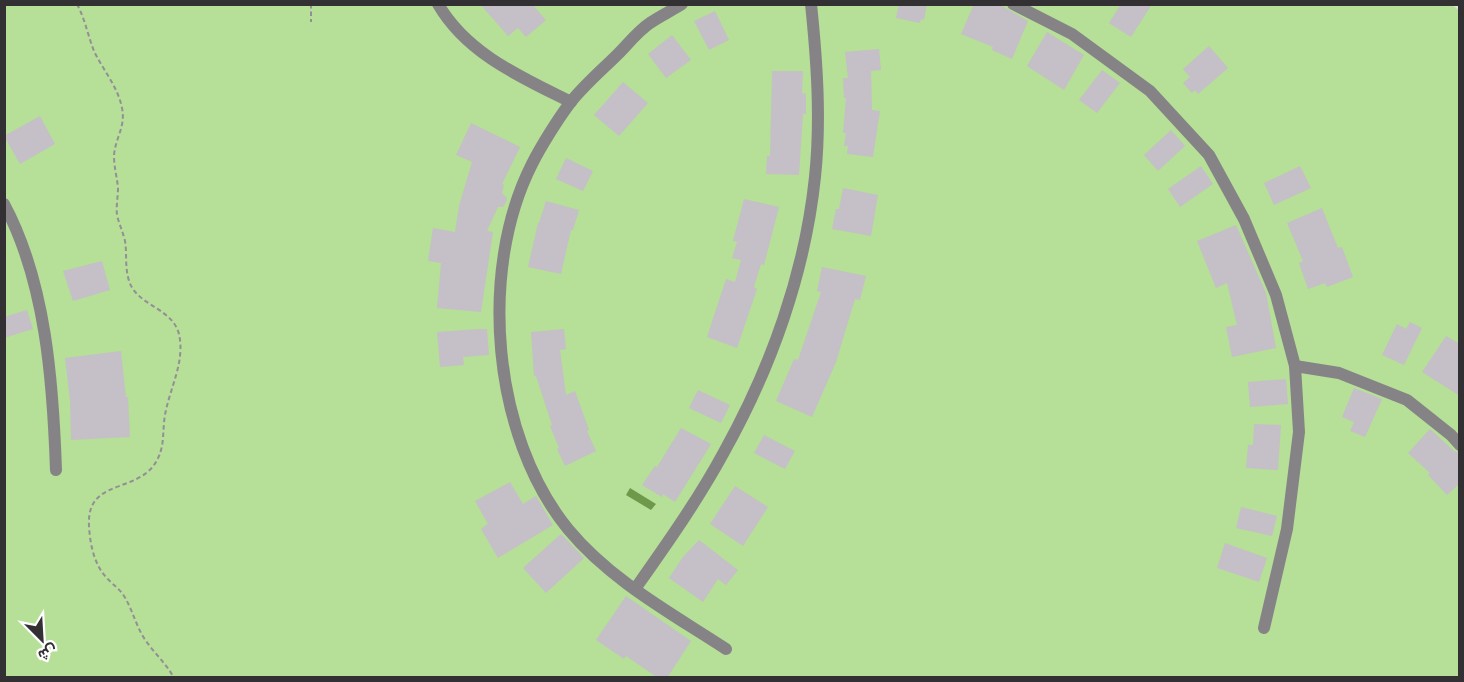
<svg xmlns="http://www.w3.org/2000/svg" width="1464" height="682" font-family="Karla,Vazirmatn,sans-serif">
	<rect width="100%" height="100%" fill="#e4dde6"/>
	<path fill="#b6df97" d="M 4,5 L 1452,5 L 1460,11 L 1459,677 L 5,677 Z"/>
	<path fill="#6e994a" d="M 630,488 L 656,504 L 651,510 L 626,495 Z"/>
	<g fill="#c5bfc7">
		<path d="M 480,4 L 532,4 L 546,20 L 526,37 L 518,28 L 508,36 Z"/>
		<path d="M 899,4 L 927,4 L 924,20 L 921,19 L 920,23 L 896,18 Z"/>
		<path d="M 974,4 L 999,4 L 1028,21 L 1012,59 L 992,50 L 993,47 L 961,34 Z"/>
		<path d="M 1121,4 L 1152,4 L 1131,37 L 1109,23 Z"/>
		<path d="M 715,11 L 729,40 L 709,50 L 694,21 Z"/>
		<path d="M 1047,32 L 1084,55 L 1064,90 L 1027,66 Z"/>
		<path d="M 672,35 L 691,60 L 666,78 L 648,54 Z"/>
		<path d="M 1209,46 L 1228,68 L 1198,94 L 1195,90 L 1192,93 L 1183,83 L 1190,77 L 1183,69 Z"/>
		<path d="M 879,49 L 881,70 L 871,71 L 872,110 L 880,111 L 873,157 L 847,154 L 848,146 L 844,146 L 846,133 L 843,133 L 846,98 L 844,98 L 843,78 L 848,78 L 845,52 Z"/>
		<path d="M 1102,70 L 1120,83 L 1097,113 L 1079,100 Z"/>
		<path d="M 772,71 L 803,71 L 802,93 L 806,94 L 806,114 L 803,114 L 799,175 L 766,174 L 767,156 L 770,156 Z"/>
		<path d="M 623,82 L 648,103 L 619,136 L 594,115 Z"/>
		<path d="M 40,116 L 55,144 L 20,164 L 4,136 Z"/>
		<path d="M 471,123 L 520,147 L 502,184 L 504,185 L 502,193 L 507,198 L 506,202 L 503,207 L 498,207 L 487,231 L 493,232 L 481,312 L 437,308 L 441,263 L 428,261 L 433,228 L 455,232 L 459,206 L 472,162 L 456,155 Z"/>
		<path d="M 1171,130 L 1185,146 L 1158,171 L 1144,155 Z"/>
		<path d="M 566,158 L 593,171 L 583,191 L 556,179 Z"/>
		<path d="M 1201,166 L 1213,184 L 1180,207 L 1168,189 Z"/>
		<path d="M 1300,166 L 1311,188 L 1274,205 L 1264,183 Z"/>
		<path d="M 843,188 L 878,195 L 871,236 L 832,229 L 836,209 L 839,209 Z"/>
		<path d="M 744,199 L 779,207 L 764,265 L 761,264 L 754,287 L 757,289 L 737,348 L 707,337 L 726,279 L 735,282 L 741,260 L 732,258 L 737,242 L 733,241 Z"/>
		<path d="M 546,201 L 579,210 L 573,230 L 571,230 L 561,274 L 528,267 L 538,223 L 539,223 Z"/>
		<path d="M 1322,208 L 1338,248 L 1342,247 L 1353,277 L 1327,287 L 1325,283 L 1308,289 L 1299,263 L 1303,261 L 1287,223 Z"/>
		<path d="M 1236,225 L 1266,293 L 1276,348 L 1232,357 L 1226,327 L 1237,325 L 1227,283 L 1216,288 L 1197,241 Z"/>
		<path d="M 102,261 L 110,290 L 73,301 L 63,271 Z"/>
		<path d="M 822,267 L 866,276 L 860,300 L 855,299 L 836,362 L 812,417 L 776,401 L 794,359 L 798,360 L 821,292 L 817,291 Z"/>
		<path d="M 27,310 L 33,329 L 4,338 L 4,317 Z"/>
		<path d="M 1410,322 L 1422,328 L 1404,365 L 1382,355 L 1397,324 L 1406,329 Z"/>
		<path d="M 479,329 L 487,329 L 489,355 L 463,357 L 464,365 L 440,367 L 437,332 Z"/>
		<path d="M 564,329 L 566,349 L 560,350 L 566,395 L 575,391 L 589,430 L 587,431 L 596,451 L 565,466 L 557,449 L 559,448 L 550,426 L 552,425 L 536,376 L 534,376 L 531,332 Z"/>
		<path d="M 1446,336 L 1460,344 L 1460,396 L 1422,372 Z"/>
		<path d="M 121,351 L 126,397 L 128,397 L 130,437 L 71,440 L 70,401 L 65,358 Z"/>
		<path d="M 1286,379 L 1288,404 L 1250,407 L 1248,382 Z"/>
		<path d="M 1354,388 L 1382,399 L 1365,437 L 1350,431 L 1354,422 L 1342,417 Z"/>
		<path d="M 698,390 L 730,405 L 721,423 L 689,408 Z"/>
		<path d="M 1254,424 L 1281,425 L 1278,470 L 1246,468 L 1248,445 L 1253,445 Z"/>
		<path d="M 681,428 L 711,444 L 675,502 L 663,494 L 662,497 L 642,485 L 655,466 L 657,467 Z"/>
		<path d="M 1430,429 L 1454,451 L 1460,453 L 1460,483 L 1447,495 L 1428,475 L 1430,473 L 1408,453 Z"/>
		<path d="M 764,435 L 795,451 L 785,469 L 754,453 Z"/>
		<path d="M 510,482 L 523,504 L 536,496 L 553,525 L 498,558 L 481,529 L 488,524 L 475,501 Z"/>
		<path d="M 735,486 L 768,507 L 743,546 L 710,524 Z"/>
		<path d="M 1241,507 L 1277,516 L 1272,536 L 1236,528 Z"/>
		<path d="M 561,534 L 584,558 L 546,593 L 523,568 Z"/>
		<path d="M 699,540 L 738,570 L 726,585 L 718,579 L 703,602 L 669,578 L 683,557 Z"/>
		<path d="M 1225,543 L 1267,558 L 1259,582 L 1217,568 Z"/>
		<path d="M 626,596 L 691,641 L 667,678 L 658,678 L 626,656 L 624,659 L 596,640 Z"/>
	</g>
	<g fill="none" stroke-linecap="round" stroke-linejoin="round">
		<g stroke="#948f96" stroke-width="2" stroke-dasharray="4.5 3" stroke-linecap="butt">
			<path d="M 77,4 C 85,19 88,36 94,51 C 103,70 118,87 122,108 C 126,127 115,138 114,156 C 114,167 117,177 118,188 C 118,197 116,206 117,215 C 119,224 123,232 125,241 C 127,253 125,265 128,277 C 134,308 177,306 180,340 C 183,364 171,387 166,410 C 163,422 164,434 162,446 C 151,500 86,471 89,526 C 90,544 94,564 106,577 C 111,583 117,587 122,593 C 132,607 135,624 144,638 C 153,652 166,663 174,678"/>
			<path d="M 311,4 L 311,22"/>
		</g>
		<g stroke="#868387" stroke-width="12">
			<path d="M 438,4 C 467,54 521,77 571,102"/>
			<path d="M 682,4 C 671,11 660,16 650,23 C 638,31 628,44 618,54 C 602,70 584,85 570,103 C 558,119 541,146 532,164 C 478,270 492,436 568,529 C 610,580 671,613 726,649"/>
			<path d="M 1013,4 L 1072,34 L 1150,91 L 1209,155 L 1244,219 L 1276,295 L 1295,366 L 1299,432 L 1287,529 L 1264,628"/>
			<path d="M 4,204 C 46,282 53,383 56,470"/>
			<path d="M 1295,366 L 1339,373 L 1407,400 L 1451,435 L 1460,445"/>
			<path d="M 635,589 C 666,545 698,500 724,452 C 771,368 805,273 815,177 C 821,120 817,62 811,4"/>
		</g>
	</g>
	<rect width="1464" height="682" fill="none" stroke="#323033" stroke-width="12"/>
	<g transform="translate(42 640) rotate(156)" stroke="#ffffff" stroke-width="4.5" paint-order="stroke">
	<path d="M0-4.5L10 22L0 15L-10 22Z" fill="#323033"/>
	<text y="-9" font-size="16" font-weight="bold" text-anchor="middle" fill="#323033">ش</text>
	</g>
</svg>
